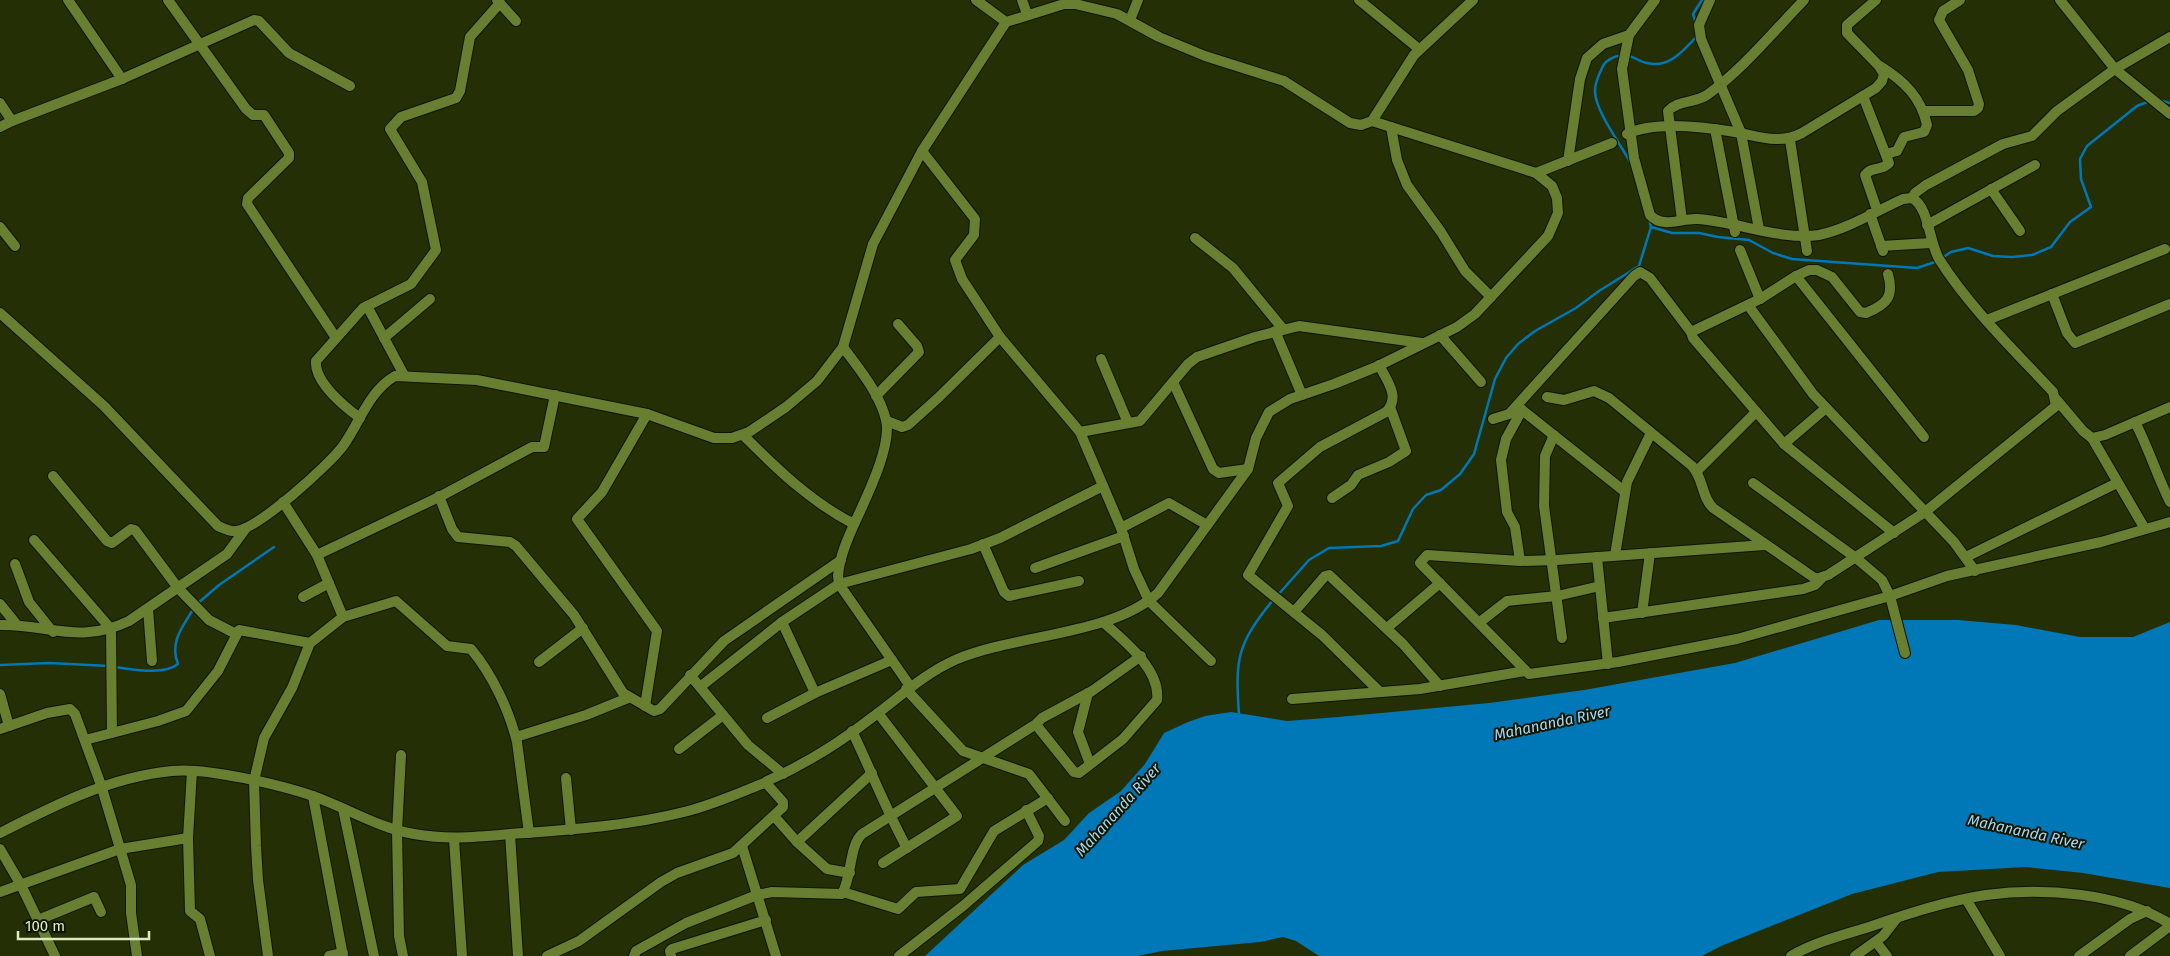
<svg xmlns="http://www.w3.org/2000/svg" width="2170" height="956" font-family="'Fira Sans',sans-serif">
	<rect width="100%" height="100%" fill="#242f05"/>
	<path fill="#0077b7" d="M 1879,620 L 1958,620 L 2016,625 L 2080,637 L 2133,637 L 2170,622 L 2170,888 L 2083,873 L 2026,867 L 1938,872 L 1852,894 L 1721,946 L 1702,956 L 1319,956 L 1296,941 L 1283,937 L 1260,942 L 1162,951 L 1138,956 L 925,956 L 1023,865 L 1064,840 L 1089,813 L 1121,791 L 1145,764 L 1164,733 L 1188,722 L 1205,716 L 1231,712 L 1287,721 L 1338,717 L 1489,703 L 1584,690 L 1735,663 Z"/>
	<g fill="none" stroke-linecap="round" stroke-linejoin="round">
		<g stroke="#0077b7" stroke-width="2.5">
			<path d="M 1696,23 L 1693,14 L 1702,0"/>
			<path d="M 1622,56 C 1616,55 1606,60 1603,66 C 1599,74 1594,84 1595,92 C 1596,112 1620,143 1630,162"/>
			<path d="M 1628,56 C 1635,57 1640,62 1647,63 C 1669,69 1684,50 1698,35"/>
			<path d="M 2155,99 L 2170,103"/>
			<path d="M 1651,227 L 1672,233 L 1699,233 L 1718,237 L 1749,240 L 1773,253 L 1792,259 L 1917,268 L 1938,261"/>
			<path d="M 1942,258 L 1951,252 L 1968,248 L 1993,256 L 2012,257 L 2032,255 L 2051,247 L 2070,222 L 2091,207 L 2081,179 L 2080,159 L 2087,146 L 2137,106 L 2150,101"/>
			<path d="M 1277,596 L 1309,560 L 1329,548 L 1381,546 L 1398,541 L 1413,509 L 1426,495 L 1441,490 L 1460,474 L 1474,454 L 1495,379 L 1506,358 L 1518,344 L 1535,331 L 1576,308 L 1599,291 L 1639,266 L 1651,227 L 1649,219"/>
			<path d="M 197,604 L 219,585 L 274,547"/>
			<path d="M 0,665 L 49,663 L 109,666"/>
			<path d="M 114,667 C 132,669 163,676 178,664 C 169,642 183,626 194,608"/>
			<path d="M 1239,714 C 1235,659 1237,644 1273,600"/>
		</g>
		<g stroke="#0f1501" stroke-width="12">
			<g id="minor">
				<path d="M 68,0 L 122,79"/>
				<path d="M 168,0 L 246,109 L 253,115 L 264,115 L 289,153 L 289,158 L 248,198 L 247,204 L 336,338"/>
				<path d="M 497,0 L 516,21"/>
				<path d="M 976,0 L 1006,22 L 1064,4 L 1075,4 L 1117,14 L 1159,37 L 1205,56 L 1284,81 L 1350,123 L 1361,125 L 1372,121 L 1414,55 L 1473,0"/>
				<path d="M 1022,0 L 1027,14"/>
				<path d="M 1359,0 L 1419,49"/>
				<path d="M 1710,0 L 1699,25 L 1701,39 L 1741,133 L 1759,229"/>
				<path d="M 2060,0 L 2115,69 L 2170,114"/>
				<path d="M 1130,20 L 1138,0"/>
				<path d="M 1880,66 C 1904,81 1921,97 1927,125 L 1924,132 L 1904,137 L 1897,151 L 1886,154"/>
				<path d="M 1863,96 L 1889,163 C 1883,171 1871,166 1865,175 L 1877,210"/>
				<path d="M 0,103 L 12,121"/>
				<path d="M 1924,111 L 1974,111 L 1978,108 L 1979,104 L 1968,70 L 1939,20 L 1943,11 L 1960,0"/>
				<path d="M 0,127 L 12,121 L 122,79 L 254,20 L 259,21 L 289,53 L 350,86"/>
				<path d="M 1391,127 L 1397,160 L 1407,185 L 1441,232 L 1465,271 L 1491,297"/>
				<path d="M 1715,129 L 1735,232"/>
				<path d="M 1627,134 C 1654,121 1705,127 1735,132 C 1758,136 1780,145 1802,133 L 1876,88 L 1882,81 L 1884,74 L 1879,66 L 1847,33 L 1847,25 L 1876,0"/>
				<path d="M 1790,140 L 1807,251"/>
				<path d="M 922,151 L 975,219 L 974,235 L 955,260 L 962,279 L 1000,337 L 1080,432 L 1121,528 L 1134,569 L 1149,601 L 1211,661"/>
				<path d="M 1568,161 L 1580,79 L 1587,58 L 1603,44 L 1629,35 L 1655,0"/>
				<path d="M 1536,173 L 1612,143"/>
				<path d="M 1991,189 L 2020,231"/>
				<path d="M 1912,198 L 1915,193 L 1926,185 L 2003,144 L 2032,136 L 2057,111 L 2115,69 L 2170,37"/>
				<path d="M 1870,214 L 1883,251"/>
				<path d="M 1682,220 L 1668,111 C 1678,100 1695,103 1707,95 C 1743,69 1773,32 1804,0"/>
				<path d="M 1927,225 L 2035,165"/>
				<path d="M 0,227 L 15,246"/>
				<path d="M 1195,238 L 1233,268 L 1283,329"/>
				<path d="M 1881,246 L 1931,243"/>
				<path d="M 1740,250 L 1760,299"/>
				<path d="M 1888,274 C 1894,296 1888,304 1866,313 L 1860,312 L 1832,277 L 1817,270 L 1809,270 L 1796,276 L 1760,299 L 1691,332 L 1693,338 L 1784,444 L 1894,533"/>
				<path d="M 1796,276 L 1924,437"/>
				<path d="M 2052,294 L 2067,333 L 2075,343 L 2170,304"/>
				<path d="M 1748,305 L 1813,394 L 1954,542 L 1975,571"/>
				<path d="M 367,306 L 404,375"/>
				<path d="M 0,313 L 104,406 L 218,526 C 223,528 230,532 236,531 C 258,529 329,465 343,446 C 360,422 369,391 395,376 L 477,380 L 647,414 L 714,438 L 732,438 L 749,432 L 786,407 L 817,381 L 843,347 L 873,244 L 922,151 L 1006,22"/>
				<path d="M 1987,320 L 2165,249"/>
				<path d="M 1275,331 L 1302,395"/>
				<path d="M 1440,335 L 1481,382"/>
				<path d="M 384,338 L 430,299"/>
				<path d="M 843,347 C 859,369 879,392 886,420 C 892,445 868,494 857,518 C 849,535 839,557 838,576 L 839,584 L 910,686"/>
				<path d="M 1101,359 L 1128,423"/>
				<path d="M 1379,365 C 1387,381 1401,397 1386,412 L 1320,447 L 1278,483 L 1288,506 L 1248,575 L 1322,635 L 1380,692"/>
				<path d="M 1173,382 L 1213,469 L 1219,473 L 1248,469"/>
				<path d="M 876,396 L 919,352 L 917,346 L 898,324"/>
				<path d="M 1547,397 L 1564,400 L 1594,391 L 1609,398 L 1692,466 C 1704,479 1701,496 1713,508 L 1816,579 L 1828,575 L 1925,512 L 2056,406 L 2053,392 C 2014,350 1970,308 1939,259 C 1929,242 1929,207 1912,198 L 1903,199 C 1876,211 1848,229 1819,235 C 1782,241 1735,221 1697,219 C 1681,218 1663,229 1650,215 L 1634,158 L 1622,69 L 1629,35"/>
				<path d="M 2056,399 L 2083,431 L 2092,438 L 2105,435 L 2170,407"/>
				<path d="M 1510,413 L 1634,276 L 1640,272 L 1650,278 L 1691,332"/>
				<path d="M 360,418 C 345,407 314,382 316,361 L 363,308 L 411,284 L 436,250 L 422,182 L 390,129 L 401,117 L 456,98 L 460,91 L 470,37 L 500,3"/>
				<path d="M 1493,419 L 1522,410 L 1624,491"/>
				<path d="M 887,421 L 902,427 L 908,425 L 938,398 L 1000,337"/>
				<path d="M 2135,422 C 2149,449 2157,476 2170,502"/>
				<path d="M 1080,432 L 1140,421 L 1188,364 L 1197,357 L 1255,337 L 1299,326 L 1422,343"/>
				<path d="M 743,435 C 777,469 811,502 854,524"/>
				<path d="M 1554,435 L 1545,456 L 1544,506 L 1562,638"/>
				<path d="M 2092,438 L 2145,529"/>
				<path d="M 1784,444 L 1826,408"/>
				<path d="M 1697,471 L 1756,412"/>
				<path d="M 53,476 L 107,541 L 112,543 L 131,529 L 135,530 L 178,588 L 209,620 L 236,634"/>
				<path d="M 1753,483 L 1856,558 L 1882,580 L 1890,596 L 1905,653"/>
				<path d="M 439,496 L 452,529 L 458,537 L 510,542 L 516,546 L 574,615 L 623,693 L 654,711 L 660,709 L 724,641 L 841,560"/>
				<path d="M 1332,498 L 1351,485 L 1358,475 L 1389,462 L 1406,451 L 1390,407"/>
				<path d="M 1121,528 L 1169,503 L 1207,525"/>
				<path d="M 34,540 L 111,629 L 112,733"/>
				<path d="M 983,544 L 1004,592 L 1009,596 L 1079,581"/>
				<path d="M 1765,545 L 1557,560 L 1520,561 L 1427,555 L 1420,563 L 1529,674 L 1618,662 L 1737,639 L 1890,596 L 1947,576 L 2101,542 L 2170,522"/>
				<path d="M 317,555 L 441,496 L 532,447 L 544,447 L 555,395"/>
				<path d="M 1615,555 L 1627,482 L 1651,433"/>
				<path d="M 1597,557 L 1608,664"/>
				<path d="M 1966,557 L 2117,483"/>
				<path d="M 1520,561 L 1515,527 L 1507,512 L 1501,460 L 1506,439 L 1522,410"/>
				<path d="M 15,564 L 29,602 L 53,632"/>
				<path d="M 1035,568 L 1124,536"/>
				<path d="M 303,597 L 329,583"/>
				<path d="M 0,604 L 17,625"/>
				<path d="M 148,609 L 152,661"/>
				<path d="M 1294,612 L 1325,576 L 1329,575 L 1403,644 L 1440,686"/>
				<path d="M 1642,613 L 1650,553"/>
				<path d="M 343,617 L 396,601 L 447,646 L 471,649 C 492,674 509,710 517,742 L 529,833"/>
				<path d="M 1603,618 L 1803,589 L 1815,585 L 1822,578"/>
				<path d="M 782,622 L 815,693"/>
				<path d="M 1480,622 L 1507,601 L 1557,596 L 1600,586"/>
				<path d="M 0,625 C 49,624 79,645 129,621 L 227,554 L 246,528"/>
				<path d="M 1387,628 L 1440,583"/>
				<path d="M 539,662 L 583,628"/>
				<path d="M 690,675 L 748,745 L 783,774"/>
				<path d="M 700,687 L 782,622 L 839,584 L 971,549 L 1000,538 L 1103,486"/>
				<path d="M 906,689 L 963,751 L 1029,774 L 1065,821"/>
				<path d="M 1088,693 L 1078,732 L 1090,764"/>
				<path d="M 0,694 L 9,726"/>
				<path d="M 1292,699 L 1420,689 L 1525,671"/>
				<path d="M 645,706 L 657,631 L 577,519 L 602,492 L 647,414"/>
				<path d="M 878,713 L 957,816 L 883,863"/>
				<path d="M 767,718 L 815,693 L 892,660"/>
				<path d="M 1035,725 L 1042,718 L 1092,691 L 1141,656"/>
				<path d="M 0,729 L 47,713 L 70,709 L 75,714 L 101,785 L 131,885 L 131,913 L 137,956"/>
				<path d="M 852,731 C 871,770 886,810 907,848"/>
				<path d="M 516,737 L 586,715 L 628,698"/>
				<path d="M 85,740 L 158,721 L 186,711 L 218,671 L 239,630 L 310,643"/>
				<path d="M 679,749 L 723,715"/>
				<path d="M 401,755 L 397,831 L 399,936 L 403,956"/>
				<path d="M 192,771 L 188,838 L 190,911 L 200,919 L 210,956"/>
				<path d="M 566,778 L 571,830"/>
				<path d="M 313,796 L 343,956"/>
				<path d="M 343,809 L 374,956"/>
				<path d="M 774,816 L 797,842"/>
				<path d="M 0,833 C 55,805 110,777 172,771 C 206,767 280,785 313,796 C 347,808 378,828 414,834 C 448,840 476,837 510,834 C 569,830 630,826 688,811 C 715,804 741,792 767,782"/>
				<path d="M 510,834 L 518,956"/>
				<path d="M 454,839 L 462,956"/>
				<path d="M 742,846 L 776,956"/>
				<path d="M 0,849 L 21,885 L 55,956"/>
				<path d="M 850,873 L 827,869 L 797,842 L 872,773"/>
				<path d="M 0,892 L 120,849 L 188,838"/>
				<path d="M 843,892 L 898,909 L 916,892 L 960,889 L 994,831 L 1048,798"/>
				<path d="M 1966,899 L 2000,956"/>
				<path d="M 38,920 L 94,897 L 101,912"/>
				<path d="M 1876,942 L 1887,956"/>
				<path d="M 268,956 L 258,880 L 256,846 L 254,781 L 264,738 L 292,688 L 310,643 L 343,617 L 317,555 L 283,502"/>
				<path d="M 329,956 L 343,953"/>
				<path d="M 547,956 L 579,941 L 661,882 L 677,873 L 733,853 L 783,807 L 783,802 L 766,783 L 767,781 C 804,765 842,741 874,716 C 901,696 924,674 955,660 C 1015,634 1111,636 1158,593 L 1248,469 L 1256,438 L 1269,412 L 1290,399 L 1334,384 L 1376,367 L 1457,327 L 1475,314 L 1548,236 L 1558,213 L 1557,198 L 1552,186 L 1536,173 L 1372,121"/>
				<path d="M 634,956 L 636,951 L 686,923 L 757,895 L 772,892 L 842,894 C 852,877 849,846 862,834 L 1033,726 L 1037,726 L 1074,772 L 1079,773 L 1123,739 L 1157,700 C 1161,669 1123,640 1103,622"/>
				<path d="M 671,956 L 670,951 L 672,949 L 766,920"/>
				<path d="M 899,956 L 963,906 L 1038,841 L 1039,836 L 1026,810"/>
				<path d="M 1791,956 C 1815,942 1843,935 1869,927 C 1907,914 1946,901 1986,895 C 2043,887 2121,893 2170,924"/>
				<path d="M 1855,956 L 1883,936 L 1897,918"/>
				<path d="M 2079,956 L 2130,919 L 2147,911"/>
				<path d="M 2130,956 L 2170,926"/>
			</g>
		</g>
		<use href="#minor" stroke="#687e30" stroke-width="10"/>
	</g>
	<g text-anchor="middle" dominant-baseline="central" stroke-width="4" stroke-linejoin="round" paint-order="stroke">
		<g font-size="15" font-style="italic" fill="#abd5f7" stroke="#0e1600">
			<text transform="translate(1552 723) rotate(-12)">Mahananda River</text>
			<text transform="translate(1118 810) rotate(-48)">Mahananda River</text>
			<text transform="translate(2026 832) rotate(12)">Mahananda River</text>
		</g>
	</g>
	<path d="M18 931v8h131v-8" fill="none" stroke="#ddeac3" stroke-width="2.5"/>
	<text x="25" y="931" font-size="15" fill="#ddeac3" stroke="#0e1600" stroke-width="4" paint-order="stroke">100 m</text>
</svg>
